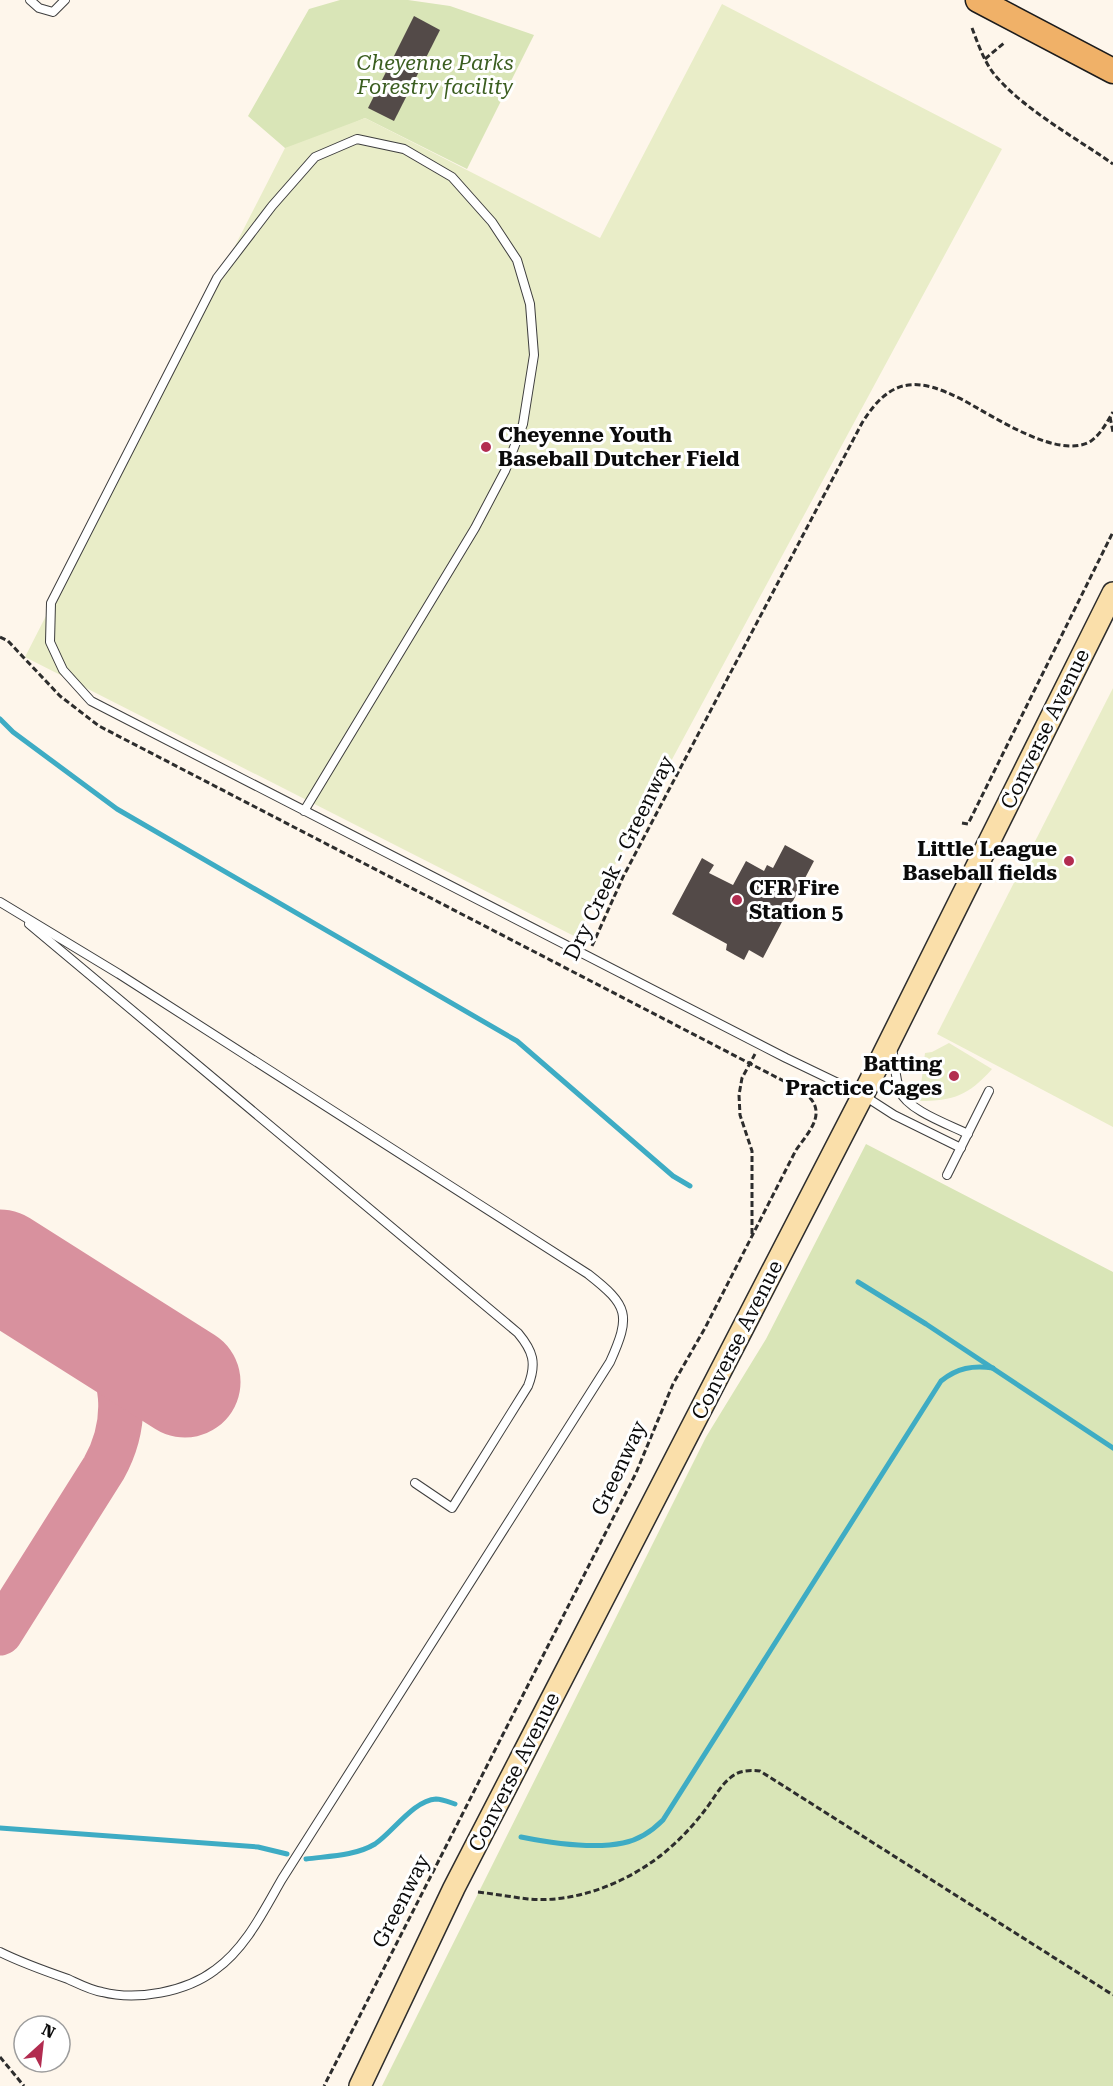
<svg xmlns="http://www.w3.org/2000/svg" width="1113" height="2086" font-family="'Roboto Serif',serif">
	<rect width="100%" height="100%" fill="#fef6eb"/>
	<g fill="#d9e5b7">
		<path d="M 340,0 L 408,0 L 450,6 L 534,35 L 467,169 L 365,118 L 299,147 L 285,148 L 248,116 L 309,9 Z"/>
		<path d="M 866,1144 L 1113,1272 L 1113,2086 L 382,2086 L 706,1437 L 766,1339 Z"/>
	</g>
	<g fill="#e9edc8">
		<path d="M 722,4 L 1002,149 L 576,937 L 25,657 L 285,148 L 365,118 L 600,238 Z"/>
		<path d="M 1113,688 L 1113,1127 L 937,1034 Z"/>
		<path d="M 949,1043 L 992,1069 C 969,1095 954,1101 919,1101 L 925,1053 L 932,1052 Z"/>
	</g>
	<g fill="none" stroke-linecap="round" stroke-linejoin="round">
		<g stroke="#3eacc4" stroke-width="5">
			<path d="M 0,719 L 13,732 L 117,809 L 517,1041 L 673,1176 L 690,1186"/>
			<path d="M 858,1282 L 926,1324 L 1113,1448"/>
			<path d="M 0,1828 L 258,1847 L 287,1854"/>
			<path d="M 521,1837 C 551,1843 594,1849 623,1843 C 639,1840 652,1831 663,1820 L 941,1381 C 957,1368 973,1365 993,1368"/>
			<path d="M 306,1859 C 329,1856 355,1856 375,1844 C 392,1833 414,1800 436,1799 C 442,1799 449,1802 455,1804"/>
		</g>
		<path stroke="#d8919e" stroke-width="45" d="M 0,1633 L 104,1468 C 129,1423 127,1369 91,1331 C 79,1318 65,1308 52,1298"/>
		<path stroke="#d8919e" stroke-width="111" d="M 0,1265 L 185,1382"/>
	</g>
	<g fill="#534a48">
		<path d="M 414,16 L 440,30 L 394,121 L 368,108 Z"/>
		<path d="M 785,845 L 814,861 L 763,958 L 749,950 L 744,960 L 726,950 L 727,944 L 672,914 L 702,858 L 714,865 L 709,873 L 733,885 L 746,861 L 764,871 L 767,865 L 773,868 Z"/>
	</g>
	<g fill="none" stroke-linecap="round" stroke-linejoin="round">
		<g stroke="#3e3e3e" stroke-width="10">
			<g id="service">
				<path d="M 30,0 L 39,8 L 53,12 L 65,0"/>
				<path d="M 304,811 L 475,528 L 505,471 L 523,424 L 534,355 L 530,304 L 517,260 L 492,222 L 452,177 L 404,149 L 357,139 L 315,157 L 272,206 L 217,278 L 51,603 L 50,642 L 63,670 L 91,701 L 786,1058 L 863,1095 L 894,1115 L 961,1148"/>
				<path d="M 0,902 L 119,974 L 588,1274 C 629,1306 631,1315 610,1362 L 282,1879 C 264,1910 246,1948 215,1970 C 186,1992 137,2001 102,1992 C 90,1990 79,1984 68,1979 C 45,1971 22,1963 0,1952"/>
				<path d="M 29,924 L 518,1333 C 533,1351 537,1363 528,1386 L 452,1508 L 415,1483"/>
				<path d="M 892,1049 C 895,1062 895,1079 900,1091 C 907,1110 950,1125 968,1134"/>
				<path d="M 947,1175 L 989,1091"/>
			</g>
		</g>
		<g stroke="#2d2d2d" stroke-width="24">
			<path id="secondary" d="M 360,2086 L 454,1888 L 863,1095 L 1113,593"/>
		</g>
		<g stroke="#1c1c1c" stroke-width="27">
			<path id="primary" d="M 978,0 L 1113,71"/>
		</g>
		<g stroke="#2d2d2d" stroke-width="3" stroke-dasharray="6 3" stroke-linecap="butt">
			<path d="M 972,28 C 978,44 984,61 994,74 C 1024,110 1075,137 1113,164"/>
			<path d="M 985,59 L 1004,43"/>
			<path d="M 1110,417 L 1113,432"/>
			<path d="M 0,637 L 8,641 L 60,696 L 99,726 L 801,1090 C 830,1110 811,1129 796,1150 L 705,1328 L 673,1384 L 636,1473 L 324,2086"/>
			<path d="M 962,823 L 968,824 L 1113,532"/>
			<path d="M 592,946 L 623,877 L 862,423 C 891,376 918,377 963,400 C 993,416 1059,461 1091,441 C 1101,434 1107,422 1113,412"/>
			<path d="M 752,1234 L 752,1151 L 740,1115 L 739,1095 L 742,1078 L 755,1054"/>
			<path d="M 478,1892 C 495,1894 512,1897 528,1899 C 570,1903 615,1887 649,1864 C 670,1850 690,1830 705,1810 C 713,1800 720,1786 730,1778 C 739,1770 749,1770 760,1771 L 1113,1995"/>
			<path d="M 0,2057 L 24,2086"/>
		</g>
		<use href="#service" stroke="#fff" stroke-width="8"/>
		<use href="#secondary" stroke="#fadfaa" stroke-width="21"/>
		<use href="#primary" stroke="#f0b168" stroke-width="24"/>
	</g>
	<g fill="#b22c50" stroke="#fff" stroke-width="2">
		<circle cx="486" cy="447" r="6"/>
		<circle cx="1069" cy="861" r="6"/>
		<circle cx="737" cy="900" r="6"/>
		<circle cx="954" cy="1076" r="6"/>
	</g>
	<g text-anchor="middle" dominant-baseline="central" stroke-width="6" stroke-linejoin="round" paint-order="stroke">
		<g font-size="21" font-style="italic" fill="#3b5e20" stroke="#fff">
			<text x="435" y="63">Cheyenne Parks<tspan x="435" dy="24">Forestry facility</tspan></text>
		</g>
		<g font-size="21" font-weight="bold" fill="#0b0b0b" stroke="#fff" text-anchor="start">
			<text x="498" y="435">Cheyenne Youth<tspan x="498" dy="24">Baseball Dutcher Field</tspan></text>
			<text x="1057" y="849" text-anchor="end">Little League<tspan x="1057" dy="24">Baseball fields</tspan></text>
			<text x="749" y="888">CFR Fire<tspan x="749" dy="24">Station 5</tspan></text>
			<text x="942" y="1064" text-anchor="end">Batting<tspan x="942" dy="24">Practice Cages</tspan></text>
		</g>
		<g font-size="21" fill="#0b0b0b" stroke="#fff">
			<text transform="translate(1045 729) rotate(-64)">Converse Avenue</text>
			<text transform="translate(619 858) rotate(-64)">Dry Creek - Greenway</text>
			<text transform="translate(737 1340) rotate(-63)">Converse Avenue</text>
			<text transform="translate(619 1468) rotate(-65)">Greenway</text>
			<text transform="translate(514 1772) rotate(-63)">Converse Avenue</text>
			<text transform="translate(401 1901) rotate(-63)">Greenway</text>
		</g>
	</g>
	<g transform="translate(42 2044) rotate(27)"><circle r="28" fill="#ffffff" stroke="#9d9d9d" stroke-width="1.5"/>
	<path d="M0-4.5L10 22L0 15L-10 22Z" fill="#b22c50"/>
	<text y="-9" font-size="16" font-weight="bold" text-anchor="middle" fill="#0b0b0b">N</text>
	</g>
</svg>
